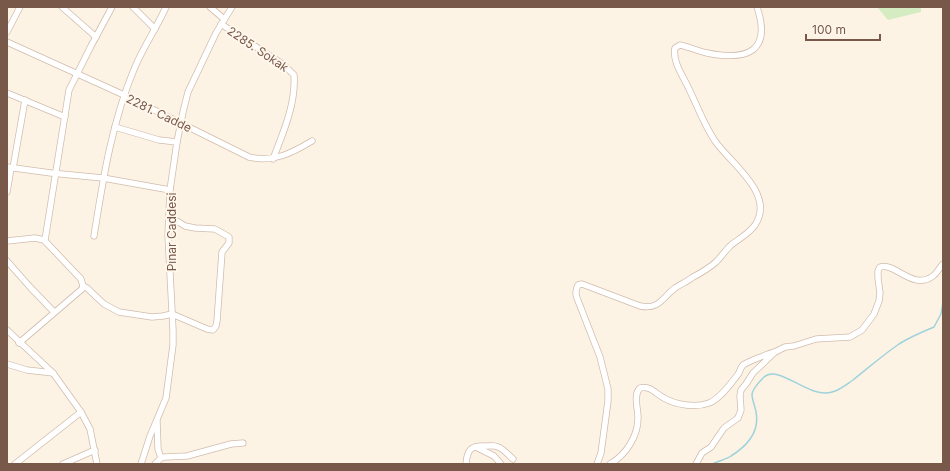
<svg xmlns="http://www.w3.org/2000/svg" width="950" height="471" font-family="Inter,sans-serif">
	<rect width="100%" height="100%" fill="#fdf3e5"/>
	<path fill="#d5ecc3" d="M 877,7 L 921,7 L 921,12 L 888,20 Z"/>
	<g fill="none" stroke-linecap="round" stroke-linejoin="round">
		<path stroke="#9fd2da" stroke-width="1.5" d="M 712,464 C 718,461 725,460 731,456 C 747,446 760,432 756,412 C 755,406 752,400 752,394 C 753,388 760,381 764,377 C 780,364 808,399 832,392 C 840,390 847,384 853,380 C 868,368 883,355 899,344 C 910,337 922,332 934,327 L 941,314 L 943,302"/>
		<g stroke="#d1bcad" stroke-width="7">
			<g id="minor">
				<path d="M 62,7 L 96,37"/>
				<path d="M 133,7 L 155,29"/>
				<path d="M 210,7 L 224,19"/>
				<path d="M 221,24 L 284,65 L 294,75 C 296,104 283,133 273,159"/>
				<path d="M 7,32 L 20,7"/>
				<path d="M 7,42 L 124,95 L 249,157 C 273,163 292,153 312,141"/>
				<path d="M 7,93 L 65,117"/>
				<path d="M 115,127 L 159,140 L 177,142"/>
				<path d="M 7,167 L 51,173 L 103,178 L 170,190"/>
				<path d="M 13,168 L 25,100"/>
				<path d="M 7,192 L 11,168"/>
				<path d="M 94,236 C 103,179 112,121 135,67 C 144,46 157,27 166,7"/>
				<path d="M 45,240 L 69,90 L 91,46 L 112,7"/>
				<path d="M 7,241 L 35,238 L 44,240 L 81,279 L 83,286 L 82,289 L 19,343"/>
				<path d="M 7,261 L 30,287 L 54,312"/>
				<path d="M 83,286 L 87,288 L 104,304 L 119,312 L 152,317 L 163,316 L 172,314 L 207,329 L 213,330 L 216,326 L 217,321 L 222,252 L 229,243 L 229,237 L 215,229 L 195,228 L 185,226 L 169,216"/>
				<path d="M 7,330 L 53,373 L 81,412 L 90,429 L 97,464"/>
				<path d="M 7,364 L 27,370 L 53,373"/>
				<path d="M 157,421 L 158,449 L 161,458"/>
				<path d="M 476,447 L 494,456 L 501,464"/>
				<path d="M 15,464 L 81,412"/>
				<path d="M 63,464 L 95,450"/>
				<path d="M 141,464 L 150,436 L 166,398 L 173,345 L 173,330 L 168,235 L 170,190 L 177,142 L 183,112 L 188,92 L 216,33 L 232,7"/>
				<path d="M 155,464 L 161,458 L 165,457 L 187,456 L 231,444 L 243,443"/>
				<path d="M 466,464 C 467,450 471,445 485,446 C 489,446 494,445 498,447 C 504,449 508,455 513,459"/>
				<path d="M 597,464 L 601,453 L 608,401 L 608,389 L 600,357 L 577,298 C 575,293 576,289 578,285 L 582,284 L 640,306 C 659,310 662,298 675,288 C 681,284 688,281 693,277 C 701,273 709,268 716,262 C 721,257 725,251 730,246 C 738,239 749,234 755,225 C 776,194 730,163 715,141 C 704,125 697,105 688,87 C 683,76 672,61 675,48 L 680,45 C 689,47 698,51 707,53 C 747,61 772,52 757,7"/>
				<path d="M 610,464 C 626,455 638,436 638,418 C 638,408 633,395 640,388 C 650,385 656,394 664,398 C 676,405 696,408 709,403 C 720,399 732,382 739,373 C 740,370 741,367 743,365 C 747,362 770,353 775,352"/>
				<path d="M 696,464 L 702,453 L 711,447 L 724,428 L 738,418 L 741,410 L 740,396 L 741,390 L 746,384 L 753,373 L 775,352 L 785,347 L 794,346 L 816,339 L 850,337 L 862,330 L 874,314 L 879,301 L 880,293 L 878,278 L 878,271 L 880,267 C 895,262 913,291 933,276 C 937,273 940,267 943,264"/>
			</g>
		</g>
		<use href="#minor" stroke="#fff" stroke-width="5.5"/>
	</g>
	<g text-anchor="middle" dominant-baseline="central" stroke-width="4" stroke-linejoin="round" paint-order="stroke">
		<g font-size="12" fill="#775849" stroke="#fff7ec">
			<text transform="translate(258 49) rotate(34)">2285. Sokak</text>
			<text transform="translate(159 113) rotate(26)">2281. Cadde</text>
			<text transform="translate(171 232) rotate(-90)">Pınar Caddesi</text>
		</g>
	</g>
	<rect width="950" height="471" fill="none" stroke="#775849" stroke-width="16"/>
	<path d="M806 34v6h74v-6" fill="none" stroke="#775849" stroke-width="2"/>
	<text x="812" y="34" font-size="12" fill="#775849" stroke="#fff7ec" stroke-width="3" paint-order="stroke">100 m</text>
</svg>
